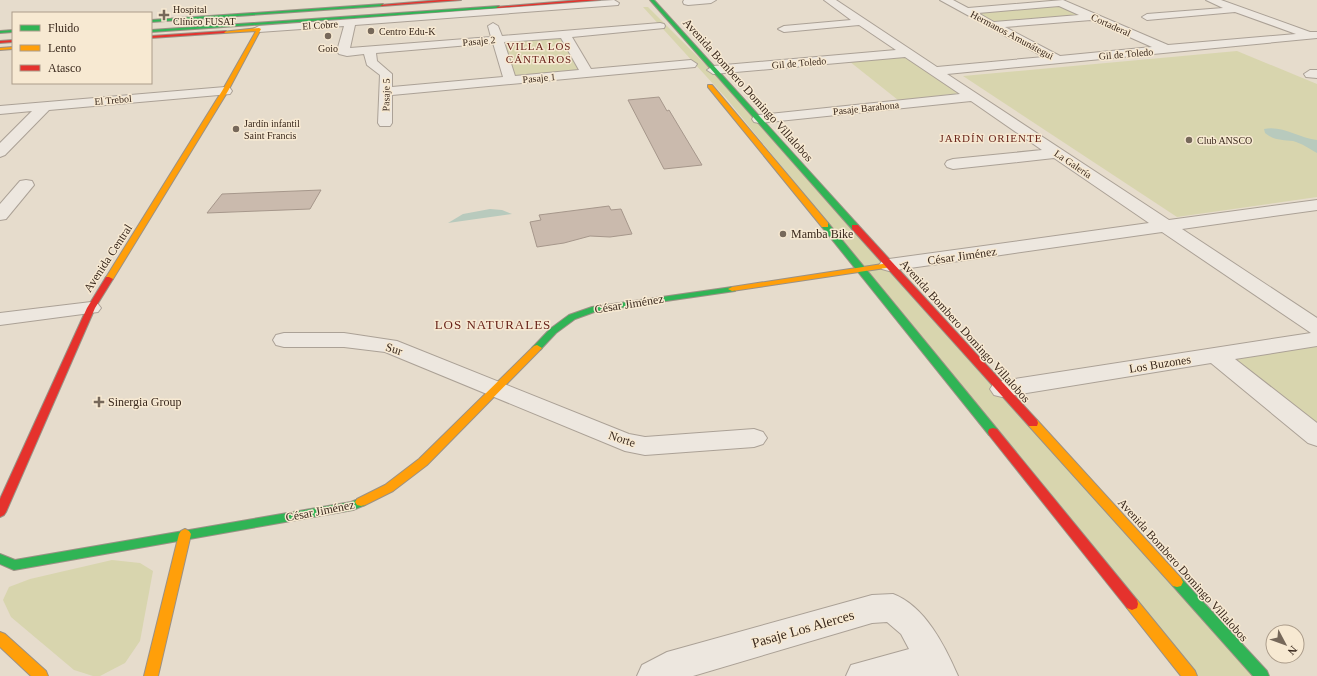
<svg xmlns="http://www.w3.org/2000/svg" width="1317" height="676" font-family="Georgia,serif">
	<rect width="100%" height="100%" fill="#e6dccc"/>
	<g fill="#d8d5ae">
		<path d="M 1060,4 L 1088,16 L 995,24 L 970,12 Z"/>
		<path d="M 643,7 L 648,7 L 714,73 L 1255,676 L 1197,676 L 726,98 Z"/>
		<path d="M 565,36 L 584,72 L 512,79 L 500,41 Z"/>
		<path d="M 1237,51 L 1317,84 L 1317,197 L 1177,217 L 963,76 Z"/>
		<path d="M 907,56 L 961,93 L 898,100 L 849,61 Z"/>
		<path d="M 1317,345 L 1317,430 L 1228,359 Z"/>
		<path d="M 112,560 L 140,563 L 153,571 L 140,641 L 125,663 L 100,676 L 93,676 L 74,670 L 11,617 L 3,600 L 9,587 L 30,579 Z"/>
	</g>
	<g fill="#b8cabd">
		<path d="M 1264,129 C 1282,125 1299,138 1317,140 L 1317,153 C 1310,149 1301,143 1293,141 C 1283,140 1273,140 1265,133 Z"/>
		<path d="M 490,209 L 502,210 L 512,214 L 448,223 L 463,214 Z"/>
	</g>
	<g fill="#cabaad" stroke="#a6978b">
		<path d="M 659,97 L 667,111 L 669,110 L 702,165 L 664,169 L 628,100 Z"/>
		<path d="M 321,190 L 310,209 L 207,213 L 222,194 Z"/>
		<path d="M 609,206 L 611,210 L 621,209 L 632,234 L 610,237 L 590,236 L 564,243 L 537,247 L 530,222 L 541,220 L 539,215 Z"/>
	</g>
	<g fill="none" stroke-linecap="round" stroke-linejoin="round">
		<g stroke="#aba196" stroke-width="2">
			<g id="street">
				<path d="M 614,0 L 619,3 L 618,5 L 355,25 L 350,48 L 491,37 L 488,26 L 493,23 L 498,26 L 502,36 L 660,23 L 664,24 L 665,26 L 664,28 L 572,37 L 591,69 L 691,60 L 697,64 L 695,67 L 392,95 L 392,123 L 390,126 L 380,126 L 378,123 L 380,75 L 367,65 L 364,54 L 347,56 L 339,54 L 337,51 L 344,26 L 259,32 L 253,29 L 259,26 ZM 561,38 L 579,70 L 515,76 L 504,42 ZM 493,43 L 503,77 L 392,87 L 392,74 L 377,61 L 376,53 Z"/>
				<path d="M 684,0 L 716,0 L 711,3 L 688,5 L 684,4 L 683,2 Z"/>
				<path d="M 824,0 L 836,0 L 937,67 L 1044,57 L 940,0 L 953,0 L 968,8 L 1063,0 L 1168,45 L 1296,34 L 1235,12 L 1147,20 L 1142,17 L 1147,14 L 1223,8 L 1206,0 L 1221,0 L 1310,32 L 1317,32 L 1317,38 L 947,74 L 1169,220 L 1317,200 L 1317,210 L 1182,229 L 1317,318 L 1317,346 L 1235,359 L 1317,423 L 1317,446 L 1308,443 L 1211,363 L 1002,397 L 994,395 L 990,389 L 994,383 L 1002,381 L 1311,333 L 1162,232 L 889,271 L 882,269 L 879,265 L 882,261 L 889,259 L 1149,223 L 1054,158 L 953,169 L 947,167 L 945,164 L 947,161 L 953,159 L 1042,150 L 971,101 L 759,123 L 754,122 L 752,119 L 754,116 L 759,115 L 960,94 L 905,57 L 713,74 L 707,70 L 713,66 L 896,50 L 859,25 L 784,32 L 778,29 L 784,26 L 851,20 ZM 1059,6 L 1079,15 L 994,22 L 978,13 ZM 1091,20 L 1152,47 L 1060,56 L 1005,27 Z"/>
				<path d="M 1310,70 L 1317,70 L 1317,78 L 1306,77 L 1304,74 Z"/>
				<path d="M 225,87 L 230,88 L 232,91 L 230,94 L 49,110 L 5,155 L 0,157 L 0,143 L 32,111 L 0,114 L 0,106 Z"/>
				<path d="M 26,180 L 32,181 L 34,185 L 6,219 L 0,220 L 0,204 L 20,181 Z"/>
				<path d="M 91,302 L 98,304 L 101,308 L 98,312 L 0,325 L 0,313 Z"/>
				<path d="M 284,333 L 344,333 L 397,341 L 629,434 L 645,437 L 754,429 L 763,432 L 767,438 L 763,444 L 754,447 L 645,455 L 625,451 L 385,352 L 344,347 L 284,347 L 276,345 L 273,340 L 276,335 Z"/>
				<path d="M 893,594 C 925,606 945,646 958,676 L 846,676 L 851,665 L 909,649 L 901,634 L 887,622 L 872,623 L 693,676 L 637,676 L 642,665 L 667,652 L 872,595 Z"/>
			</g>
		</g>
		<g stroke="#9b9185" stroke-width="2">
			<g id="fast">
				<path d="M 650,0 L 654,0 L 858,225 L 858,229 L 852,229 Z"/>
				<path d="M 383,4 L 382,6 L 151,22 L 151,20 Z"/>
				<path d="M 499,6 L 498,8 L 151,32 L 151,30 Z"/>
				<path d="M 13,30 L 13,32 L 0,33 L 0,31 Z"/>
				<path d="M 822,223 L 828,223 L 997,429 L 998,432 L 997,435 L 989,435 L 822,227 Z"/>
				<path d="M 732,287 L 736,289 L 735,291 L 597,311 L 575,319 L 556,333 L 540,350 L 534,350 L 532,348 L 550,329 L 569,315 L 592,307 Z"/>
				<path d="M 361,498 L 365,499 L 367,502 L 365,505 L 353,510 L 14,570 L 0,564 L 0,554 L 15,560 L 351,502 Z"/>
				<path d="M 1177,577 L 1181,578 L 1267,671 L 1269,676 L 1253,676 L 1173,586 L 1171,582 L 1173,578 Z"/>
			</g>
		</g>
		<g stroke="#9b9185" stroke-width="2">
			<g id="slow">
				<path d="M 259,28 L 261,29 L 228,91 L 113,279 L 109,281 L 106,281 L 105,279 L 222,91 L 256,31 L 224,33 L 222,32 Z"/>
				<path d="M 13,47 L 13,49 L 0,50 L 0,48 Z"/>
				<path d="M 708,85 L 712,85 L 828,223 L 828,227 L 822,227 L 708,87 Z"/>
				<path d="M 889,263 L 893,265 L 892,267 L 732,291 L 728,289 L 732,287 Z"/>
				<path d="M 537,345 L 542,348 L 540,350 L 427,465 L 393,491 L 365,505 L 361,506 L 357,505 L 355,502 L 357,499 L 385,485 L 419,459 L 534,346 Z"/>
				<path d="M 1033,419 L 1037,420 L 1181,578 L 1183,582 L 1181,586 L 1177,587 L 1173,586 L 1029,426 L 1028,423 L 1029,420 Z"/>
				<path d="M 185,529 L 189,531 L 191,534 L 158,676 L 144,676 L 179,534 L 181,531 Z"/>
				<path d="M 1132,598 L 1137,600 L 1195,671 L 1197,676 L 1181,676 L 1127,608 L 1126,604 L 1127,600 Z"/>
				<path d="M 0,632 L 5,634 L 46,671 L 48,676 L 31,676 L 0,647 Z"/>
			</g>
		</g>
		<g stroke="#9b9185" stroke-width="2">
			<g id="jam">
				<path d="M 440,0 L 461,0 L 382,6 L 380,5 Z"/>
				<path d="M 580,0 L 600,0 L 498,8 L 496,7 Z"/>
				<path d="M 226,31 L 224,33 L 151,38 L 151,36 Z"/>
				<path d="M 13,40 L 13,42 L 0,43 L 0,41 Z"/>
				<path d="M 852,225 L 858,225 L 1037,420 L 1038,423 L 1037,426 L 1029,426 L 852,229 Z"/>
				<path d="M 106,277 L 109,277 L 113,279 L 95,308 L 6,512 L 4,515 L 0,517 L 0,499 L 87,308 Z"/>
				<path d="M 993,428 L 997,429 L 1137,600 L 1138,604 L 1137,608 L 1132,610 L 1127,608 L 989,435 L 988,432 L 989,429 Z"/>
			</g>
		</g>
		<use href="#street" fill="#ede7df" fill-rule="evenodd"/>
		<use href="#fast" fill="#30b455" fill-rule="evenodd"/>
		<use href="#slow" fill="#ff9f0a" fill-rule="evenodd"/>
		<use href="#jam" fill="#e5322d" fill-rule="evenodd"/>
	</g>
	<g fill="#76685a" stroke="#f7e9d2" stroke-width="1.5">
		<path d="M162 9h4v4h4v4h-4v4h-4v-4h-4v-4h4z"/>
		<circle cx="371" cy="31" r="4"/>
		<circle cx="328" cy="36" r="4"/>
		<circle cx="236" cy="129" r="4"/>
		<circle cx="1189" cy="140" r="4"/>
		<circle cx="783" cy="234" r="4"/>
		<path d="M97 396h4v4h4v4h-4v4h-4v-4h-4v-4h4z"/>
	</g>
	<g text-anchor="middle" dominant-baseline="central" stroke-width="3" stroke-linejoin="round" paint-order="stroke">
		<g font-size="10" fill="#3a291d" stroke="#f7e9d2" text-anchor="start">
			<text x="173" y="9">Hospital<tspan x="173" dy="12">Clínico FUSAT</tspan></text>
			<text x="379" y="31">Centro Edu-K</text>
			<text x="328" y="48" text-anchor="middle">Goio</text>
			<text x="244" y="123">Jardín infantil<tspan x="244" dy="12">Saint Francis</tspan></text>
			<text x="1197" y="140">Club ANSCO</text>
		</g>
		<g font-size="10" fill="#3a291d" stroke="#f7e9d2">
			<text transform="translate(320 25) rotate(-4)">El Cobre</text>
			<text transform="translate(1111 25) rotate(24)">Cortaderal</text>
			<text transform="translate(1012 35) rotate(28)">Hermanos Amunátegui</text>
			<text transform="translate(479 41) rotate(-5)">Pasaje 2</text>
			<text transform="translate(1126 54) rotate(-5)">Gil de Toledo</text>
			<text transform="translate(799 63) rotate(-5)">Gil de Toledo</text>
			<text transform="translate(539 78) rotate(-5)">Pasaje 1</text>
			<text transform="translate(386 95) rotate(-89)">Pasaje 5</text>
			<text transform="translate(113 100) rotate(-5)">El Trebol</text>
			<text transform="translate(866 108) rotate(-6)">Pasaje Barahona</text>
			<text transform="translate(1073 164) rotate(34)">La Galería</text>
		</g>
		<g font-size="11" letter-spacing="1" fill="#69241a" stroke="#f7e9d2">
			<text x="539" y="46">VILLA LOS<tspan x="539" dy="13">CÁNTAROS</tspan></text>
			<text x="991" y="138">JARDÍN ORIENTE</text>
		</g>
		<g font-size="12" fill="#3a291d" stroke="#f7e9d2">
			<text transform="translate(748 90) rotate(48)">Avenida Bombero Domingo Villalobos</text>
			<text transform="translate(962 256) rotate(-8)">César Jiménez</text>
			<text transform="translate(108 258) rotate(-57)">Avenida Central</text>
			<text transform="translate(629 304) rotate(-9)">César Jiménez</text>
			<text transform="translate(965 331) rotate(48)">Avenida Bombero Domingo Villalobos</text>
			<text transform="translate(394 349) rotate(18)">Sur</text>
			<text transform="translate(1160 364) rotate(-9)">Los Buzones</text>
			<text transform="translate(622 439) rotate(18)">Norte</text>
			<text transform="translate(320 511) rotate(-11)">César Jiménez</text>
			<text transform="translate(1183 570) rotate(48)">Avenida Bombero Domingo Villalobos</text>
		</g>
		<g font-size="12" fill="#3a291d" stroke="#f7e9d2" text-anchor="start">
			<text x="791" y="234">Mamba Bike</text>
			<text x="108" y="402">Sinergia Group</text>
		</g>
		<g font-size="13" letter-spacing="1" fill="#69241a" stroke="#f7e9d2">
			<text x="493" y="324">LOS NATURALES</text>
		</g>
		<g font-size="14" fill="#3a291d" stroke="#f7e9d2">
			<text transform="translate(803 629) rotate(-16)">Pasaje Los Alerces</text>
		</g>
	</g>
	<rect x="12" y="12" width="140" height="72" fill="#f7e9d2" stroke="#ab9c8a"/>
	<rect x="20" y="25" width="20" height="6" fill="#30b455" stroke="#ab9c8a"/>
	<text x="48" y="32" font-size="12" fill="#3a291d">Fluido</text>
	<rect x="20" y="45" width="20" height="6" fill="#ff9f0a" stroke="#ab9c8a"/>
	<text x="48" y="52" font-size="12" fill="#3a291d">Lento</text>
	<rect x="20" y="65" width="20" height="6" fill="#e5322d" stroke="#ab9c8a"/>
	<text x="48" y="72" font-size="12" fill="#3a291d">Atasco</text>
	<g transform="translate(1285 644) rotate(131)"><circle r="19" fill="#f7e9d2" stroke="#ab9c8a"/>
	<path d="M0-3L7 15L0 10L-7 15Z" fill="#76685a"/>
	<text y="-6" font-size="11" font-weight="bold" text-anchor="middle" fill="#3a291d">N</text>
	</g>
</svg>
